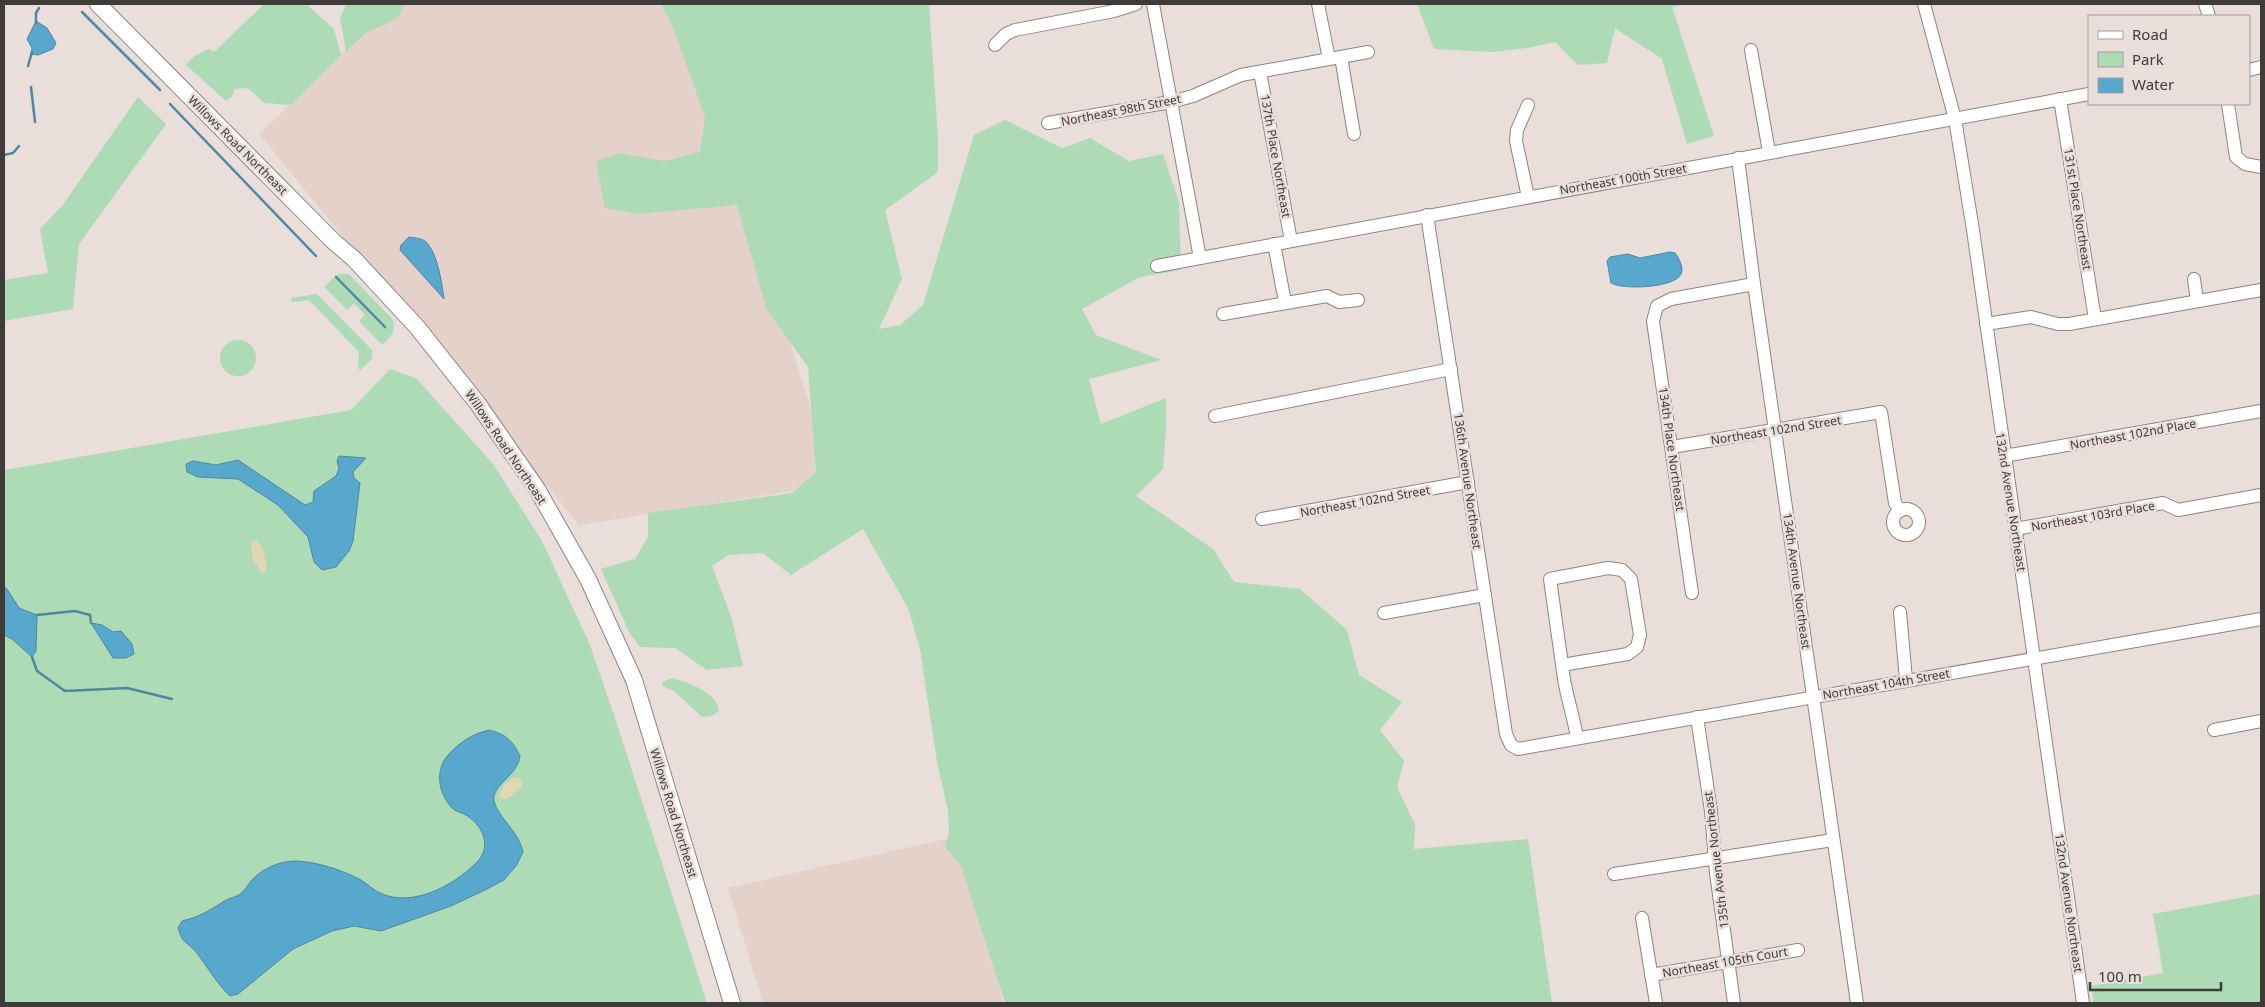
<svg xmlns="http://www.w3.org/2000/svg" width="2265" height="1007" font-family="'Noto Sans',sans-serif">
	<rect width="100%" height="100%" fill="#e9deda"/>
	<g fill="#e4d1ca">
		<path d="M 393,4 L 679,4 L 698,48 L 820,438 L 819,475 L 792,491 L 579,525 L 259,134 Z"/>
		<path d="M 964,835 L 1003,1003 L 763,1003 L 728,888 Z"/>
	</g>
	<g fill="#addbb5">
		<path d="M 264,4 L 306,4 L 334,29 L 341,55 L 291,105 L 264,103 L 248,88 L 235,89 L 232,97 L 226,101 L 186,65 L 194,56 L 209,49 L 214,52 Z"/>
		<path d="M 346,4 L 404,4 C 401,23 380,25 366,33 C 359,38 352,46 346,52 L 340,18 Z"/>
		<path d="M 661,4 L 929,4 L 938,136 L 938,172 L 885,210 L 902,279 L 879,329 L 900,325 L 923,305 L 974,135 L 1005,120 L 1062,148 L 1090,138 L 1129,161 L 1163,154 L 1179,202 L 1181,270 L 1140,277 L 1082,309 L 1096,335 L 1161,360 L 1089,379 L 1101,424 L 1166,398 L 1166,430 L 1163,469 L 1136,496 L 1213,549 L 1234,582 L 1300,589 L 1347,630 L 1359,675 L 1402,702 L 1380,730 L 1404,761 L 1397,787 L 1415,825 L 1414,849 L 1528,839 L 1552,1003 L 1005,1003 L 961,866 L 945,847 L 949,832 L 948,811 L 937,762 L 920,649 L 908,608 L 863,529 L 791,575 L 763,553 L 729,555 L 712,566 L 731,616 L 743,666 L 707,670 L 675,648 L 640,647 L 629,632 L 601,569 L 635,559 L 648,537 L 648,513 L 792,493 L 816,472 L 808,367 L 767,310 L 737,205 L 636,214 L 605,208 L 596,161 L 619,153 L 665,161 L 700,152 L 705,117 L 672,25 Z"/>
		<path d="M 1417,4 L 1686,4 L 1672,7 L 1714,136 L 1687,144 L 1662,59 L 1615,28 L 1607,63 L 1578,65 L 1555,42 L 1527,48 L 1493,52 L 1434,49 Z"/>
		<path d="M 138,97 L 166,124 L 79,244 L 73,309 L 4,321 L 4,280 L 48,273 L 40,229 L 62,206 Z"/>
		<path d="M 338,274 L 349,274 L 393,320 C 396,332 391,337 382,345 L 359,321 L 365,315 L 354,303 L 347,310 L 324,287 Z"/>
		<path d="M 317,294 L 372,350 L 372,359 L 360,370 L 358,367 L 359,352 L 309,300 L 292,302 L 291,298 Z"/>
		<circle cx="238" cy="358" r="18"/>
		<path d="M 390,369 L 417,379 L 493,464 L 542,541 L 590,645 L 618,727 L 707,1003 L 4,1003 L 4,470 L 351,410 Z"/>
		<path d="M 673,678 C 688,683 717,692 719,711 L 712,716 L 702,717 L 674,691 L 664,687 L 662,682 Z"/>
		<path d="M 2261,894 L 2261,1003 L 2094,1003 L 2091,986 L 2163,973 L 2153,914 Z"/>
	</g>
	<g fill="#e1d7b2">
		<path d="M 255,540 L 262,546 L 267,568 L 264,573 L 260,572 L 258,565 L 253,562 L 251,542 Z"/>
		<path d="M 514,777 L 521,779 L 522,786 L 507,799 L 501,799 L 499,794 L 505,784 Z"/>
	</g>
	<g fill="#58a8cd" stroke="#5087a1">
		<path d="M 36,21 L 47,28 L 56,43 L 53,49 L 38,55 L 31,54 L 32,48 L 27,39 Z"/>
		<path d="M 409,237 C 415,238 423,238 427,243 C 438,255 442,284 444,299 L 400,250 L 401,245 Z"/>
		<path d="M 1670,252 L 1675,253 C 1679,258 1684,268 1681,274 C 1675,288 1623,290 1611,283 L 1607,261 L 1610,257 L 1628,254 L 1640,258 Z"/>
		<path d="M 339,456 L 366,458 L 353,472 L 354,478 L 360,483 L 353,541 L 349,551 L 336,567 L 322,570 L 314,562 L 308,537 L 278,505 L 238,479 L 198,477 L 187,472 L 186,464 L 193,461 L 216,465 L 238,460 L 305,505 L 313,502 L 314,491 L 336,476 L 339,469 L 337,461 Z"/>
		<path d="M 4,587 L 7,589 L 19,608 L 37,615 L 36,651 L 32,657 L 12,639 L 4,635 Z"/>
		<path d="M 91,623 L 102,625 L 113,632 L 121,631 L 132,644 L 134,654 L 126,658 L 113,658 Z"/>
		<path d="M 489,730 C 506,734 513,741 520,756 C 518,776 491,785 494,801 C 498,818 519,831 523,852 L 516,866 L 504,880 L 485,890 L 451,906 L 381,931 L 354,926 L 332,931 L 293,949 L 238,994 L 230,996 C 216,983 208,967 196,952 C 187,941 183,945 178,928 L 182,921 C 200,917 210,910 226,900 C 230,898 236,897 240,894 C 245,891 248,884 252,880 C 263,868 280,861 296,861 C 318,862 342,870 361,880 C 368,884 373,890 380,893 C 412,908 453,886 476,863 C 493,847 483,824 464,814 C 459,812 455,811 451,807 C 438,792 435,770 448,755 C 460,742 472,734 489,730 Z"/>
	</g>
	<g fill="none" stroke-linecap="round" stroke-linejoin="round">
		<g stroke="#5087a1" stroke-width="2.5">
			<path d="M 82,12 L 160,90"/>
			<path d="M 36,23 L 36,13 L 39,8"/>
			<path d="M 28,66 L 32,52"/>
			<path d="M 31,87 L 35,122"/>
			<path d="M 170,104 L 316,256"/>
			<path d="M 4,155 L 13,153 L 19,146"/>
			<path d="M 336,277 L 385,327"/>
			<path d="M 37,615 L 75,611 L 90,615 L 91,623"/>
			<path d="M 32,657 L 37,671 L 65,691 L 127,688 L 172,699"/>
		</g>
		<g stroke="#8e8480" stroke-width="14">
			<g id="minor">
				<path d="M 1153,4 L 1200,258"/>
				<path d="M 1318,4 L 1329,59"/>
				<path d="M 1924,4 L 1955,119 L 1973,230 L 2083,1003"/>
				<path d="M 2205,4 L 2209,16"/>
				<path d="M 995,45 L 1006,34 L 1015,30 L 1114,11 L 1136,4"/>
				<path d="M 1751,50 L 1769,152"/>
				<path d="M 1341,57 L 1354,134"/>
				<path d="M 2249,70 L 2261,67"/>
				<path d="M 1260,72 L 1291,241"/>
				<path d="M 2060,99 L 2095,319"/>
				<path d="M 2228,104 L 2236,157 L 2245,164 L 2261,167"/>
				<path d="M 1048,123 L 1171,102 L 1193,96 L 1241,75 L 1368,52"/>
				<path d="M 1738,158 L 1754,284 L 1857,1003"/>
				<path d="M 1528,197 L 1516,141 L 1517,130 L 1528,105"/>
				<path d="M 1427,215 L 1506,734 L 1511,745 L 1518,749 L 2261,619"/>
				<path d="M 1274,244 L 1285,302"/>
				<path d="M 1157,266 L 2089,94"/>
				<path d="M 2194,279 L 2197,301"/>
				<path d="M 1223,314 L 1327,296 L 1339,302 L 1358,300"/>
				<path d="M 1986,324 L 2031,317 L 2058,324 L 2069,324 L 2261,290"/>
				<path d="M 1215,416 L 1451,369"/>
				<path d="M 1672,447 L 1881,412 L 1895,503 L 1900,511"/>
				<path d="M 2004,456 L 2261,411"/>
				<circle cx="1906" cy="522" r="13"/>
				<path d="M 1262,519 L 1468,482"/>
				<path d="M 2015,529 L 2163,503 L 2178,510 L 2261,495"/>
				<path d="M 1692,593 L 1653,321 L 1657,306 L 1671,299 L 1754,284"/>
				<path d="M 1900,612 L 1906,680"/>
				<path d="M 1384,613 L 1485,595"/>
				<path d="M 1562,665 L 1628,654 L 1637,647 L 1640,635 L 1631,579 L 1622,570 L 1608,568 L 1550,579 L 1564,679 C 1567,698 1574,718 1577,738"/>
				<path d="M 1697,717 L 1711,811 L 1716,873 L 1734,1003"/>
				<path d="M 2214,730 L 2261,721"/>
				<path d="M 1614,874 L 1833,840"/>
				<path d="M 1642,918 L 1656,1003"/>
				<path d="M 1651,975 L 1798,950"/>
			</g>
		</g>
		<g stroke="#8e8480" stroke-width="18">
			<path id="major" d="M 98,4 L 333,241 L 354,259 L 417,327 L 478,404 L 537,489 L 588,579 L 634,680 L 732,1003"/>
		</g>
		<use href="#minor" stroke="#fff" stroke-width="12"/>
		<use href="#major" stroke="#fff" stroke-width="16"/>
	</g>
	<g text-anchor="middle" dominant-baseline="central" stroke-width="5" stroke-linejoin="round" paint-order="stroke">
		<g font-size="12" fill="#3f3b39" stroke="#e9deda">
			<text transform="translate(1121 110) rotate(-11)">Northeast 98th Street</text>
			<text transform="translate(238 145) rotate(45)">Willows Road Northeast</text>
			<text transform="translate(1276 156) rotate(80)">137th Place Northeast</text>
			<text transform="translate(1623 179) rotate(-10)">Northeast 100th Street</text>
			<text transform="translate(2078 209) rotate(81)">131st Place Northeast</text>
			<text transform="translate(1776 430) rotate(-9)">Northeast 102nd Street</text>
			<text transform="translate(2133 434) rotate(-10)">Northeast 102nd Place</text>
			<text transform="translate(506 447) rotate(56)">Willows Road Northeast</text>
			<text transform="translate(1672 449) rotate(82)">134th Place Northeast</text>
			<text transform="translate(1468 481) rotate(82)">136th Avenue Northeast</text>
			<text transform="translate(1365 501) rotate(-10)">Northeast 102nd Street</text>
			<text transform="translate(2011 502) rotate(81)">132nd Avenue Northeast</text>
			<text transform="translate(2093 516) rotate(-10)">Northeast 103rd Place</text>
			<text transform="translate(1797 581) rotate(82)">134th Avenue Northeast</text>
			<text transform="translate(1886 684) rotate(-10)">Northeast 104th Street</text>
			<text transform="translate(674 813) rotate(73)">Willows Road Northeast</text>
			<text transform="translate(1716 860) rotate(-97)">135th Avenue Northeast</text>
			<text transform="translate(2069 903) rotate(82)">132nd Avenue Northeast</text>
			<text transform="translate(1725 962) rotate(-10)">Northeast 105th Court</text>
		</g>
	</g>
	<rect width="2265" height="1007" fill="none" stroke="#3f3b39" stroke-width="10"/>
	<rect x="2088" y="15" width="162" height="90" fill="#e9deda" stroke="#a59d9a"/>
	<rect x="2098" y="31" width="25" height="8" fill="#ffffff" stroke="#a59d9a"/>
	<text x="2132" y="40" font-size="15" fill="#3f3b39">Road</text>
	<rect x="2098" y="52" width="25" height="15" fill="#addbb5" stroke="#a59d9a"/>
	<text x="2132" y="65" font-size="15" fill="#3f3b39">Park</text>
	<rect x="2098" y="78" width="25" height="15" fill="#58a8cd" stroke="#a59d9a"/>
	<text x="2132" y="90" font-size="15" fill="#3f3b39">Water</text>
	<path d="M2090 982v8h131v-8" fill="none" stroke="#3f3b39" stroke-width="2.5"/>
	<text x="2098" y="982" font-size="15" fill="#3f3b39" stroke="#e9deda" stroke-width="4" paint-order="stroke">100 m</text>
</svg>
